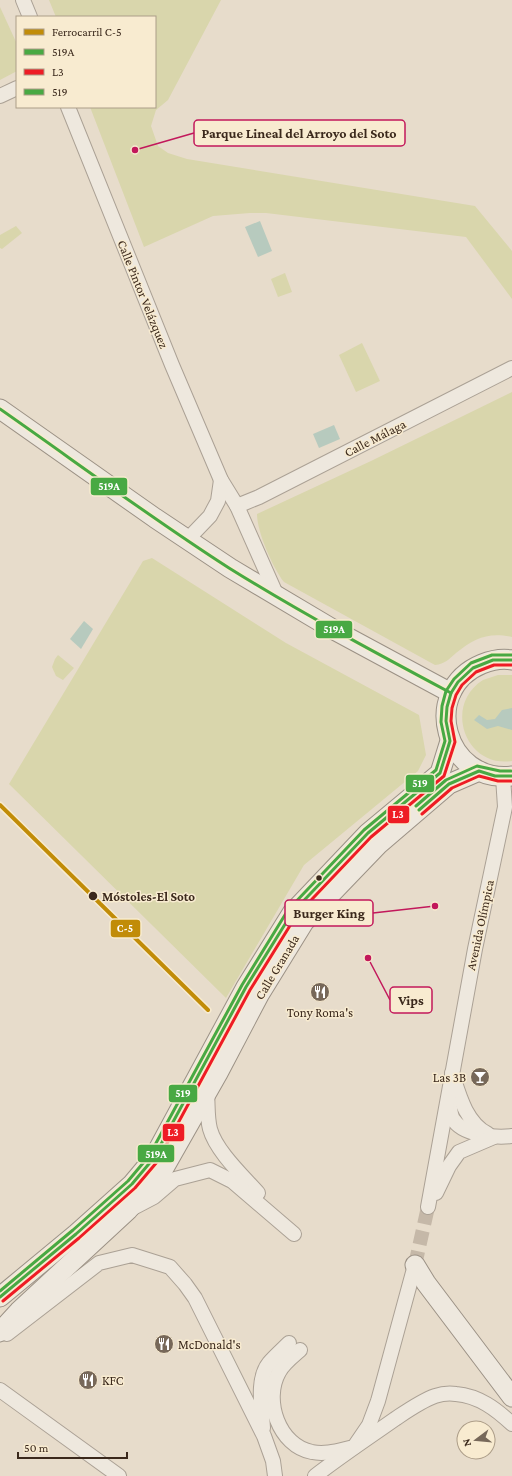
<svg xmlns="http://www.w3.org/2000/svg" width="512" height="1476" font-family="'Crimson Pro',serif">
	<rect width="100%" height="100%" fill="#e7dccb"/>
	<g fill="#d9d6ac">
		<path d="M 49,0 L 221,0 L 168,100 L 156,110 L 151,126 L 158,146 L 168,153 L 187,159 L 475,206 L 512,251 L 512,299 L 466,237 L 266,213 L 250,213 L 213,216 L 144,247 L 90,107 L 155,107 L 155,17 L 56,17 Z"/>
		<path d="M 0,7 L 17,44 L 17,71 L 0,80 Z"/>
		<path d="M 16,226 L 22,233 L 2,249 L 0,248 L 0,235 Z"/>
		<path d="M 285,273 L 292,292 L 278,297 L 271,279 Z"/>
		<path d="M 362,343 L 380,381 L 356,392 L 339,355 Z"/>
		<path d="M 512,392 L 512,637 C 488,632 475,638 456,653 C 449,659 445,664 435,665 L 284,582 C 273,568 257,532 257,514 L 371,461 Z"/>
		<path d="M 152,558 L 286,643 L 419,715 L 426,755 L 418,771 L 304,865 L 226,998 L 9,784 L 143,561 Z"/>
		<path d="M 58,655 L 74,668 L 63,680 L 56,676 L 52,667 L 55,659 Z"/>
		<path d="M 498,675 L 512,675 L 512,761 C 465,768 443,705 483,680 C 488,678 493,677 498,675 Z"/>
	</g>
	<g fill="#b7cabe">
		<path d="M 260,221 L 272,251 L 258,257 L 245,227 Z"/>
		<path d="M 334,425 L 340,439 L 319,448 L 313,434 Z"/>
		<path d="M 84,621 L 93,629 L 81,649 L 70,639 Z"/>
		<path d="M 512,708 L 512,730 L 498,726 L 487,729 L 474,720 L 479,715 L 487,720 L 495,719 L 502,710 Z"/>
	</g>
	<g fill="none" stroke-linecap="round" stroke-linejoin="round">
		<path stroke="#c5b8a8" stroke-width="14" stroke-dasharray="14 7" stroke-linecap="butt" d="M 415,1265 L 428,1207"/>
		<g stroke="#aba195" stroke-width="16">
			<g id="street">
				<path d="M 23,0 L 30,17"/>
				<path d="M 0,96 L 17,88"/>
				<path d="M 68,107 L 172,365 L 221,480 L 237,506 L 277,596"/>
				<path d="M 237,506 L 259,497 L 512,368"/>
				<path d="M 187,540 L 210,516 L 218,501 L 221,480"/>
				<path d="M 452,1073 C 459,1095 466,1123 488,1134"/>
				<path d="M 207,1093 C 208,1105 207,1118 210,1129 C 216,1151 243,1176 258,1193"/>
				<path d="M 449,1100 C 450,1106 450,1114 453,1119 C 462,1135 495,1138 512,1136"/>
				<path d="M 436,1193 L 449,1166 L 459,1152 L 494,1137"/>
				<path d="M 428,1207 L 475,949 L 505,807 L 503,777"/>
				<path d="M 133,1208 L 154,1197 L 175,1179 L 210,1170 L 232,1181 L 294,1234"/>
				<path d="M 7,1334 L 99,1263 L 132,1255 L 170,1267 L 185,1284 L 195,1298 L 264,1436 L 273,1461 L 275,1476"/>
				<path d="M 300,1350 C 292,1357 283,1364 279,1372 C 263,1400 279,1446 312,1452 C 326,1455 340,1450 354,1447 L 369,1425 L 378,1401 L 415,1265"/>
				<path d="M 0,1390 L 119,1476"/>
				<path d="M 263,1428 C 262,1409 256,1379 269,1363 C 275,1356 283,1349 289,1343"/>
				<path d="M 315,1476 C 341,1456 368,1438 395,1419 C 407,1411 421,1401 435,1396 C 441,1394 449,1393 456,1394 C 479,1396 496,1409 512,1424"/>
			</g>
		</g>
		<g stroke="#9b9185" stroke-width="21">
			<g id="secondary">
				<path d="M 0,409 L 155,518 L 230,568 L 336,631 L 451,693"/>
				<path d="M 512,660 C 502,658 492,660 482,664 C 419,690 445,784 512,776"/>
				<path d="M 415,1265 L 426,1283 L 512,1397"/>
				<path d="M 0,1297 L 76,1234 L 132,1184 L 153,1159 L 246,987 L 292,913 L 368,833 L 440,773 L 450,741"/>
				<path d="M 0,1332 L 19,1311 L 128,1210 L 164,1168 L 218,1073 L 259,995 L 304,922 L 379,844 L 449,784 L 479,771"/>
			</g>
		</g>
		<use href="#street" stroke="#eee8de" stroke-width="14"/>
		<use href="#secondary" stroke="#eee8de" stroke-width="19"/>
		<g stroke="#f8ebd0" stroke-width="6">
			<g id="bus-1">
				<path d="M 0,409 C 76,462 151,518 229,568 C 301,613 376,653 451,693"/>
				<path d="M 419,810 L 449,784 L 479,771 L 495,776 L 512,776"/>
				<path d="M 0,1297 L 76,1234 L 132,1184 L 153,1159 L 246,987 L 292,913 L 368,833 L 440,773 L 450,741 L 446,721 L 447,707 L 451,693 L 458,682 L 473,668 L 493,660 L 512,660"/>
			</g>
		</g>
		<g stroke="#f8ebd0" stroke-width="6">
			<g id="bus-2">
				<path d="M 422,814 L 452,788 L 479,776 L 498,781 L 512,781"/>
				<path d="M 3,1301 L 79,1238 L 135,1188 L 157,1162 L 250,990 L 296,916 L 371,837 L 444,776 L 455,742 L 451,721 L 452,708 L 456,695 L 462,685 L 476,672 L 494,665 L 512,665"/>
			</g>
		</g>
		<g stroke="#f8ebd0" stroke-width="6">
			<g id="bus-3">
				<path d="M 416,806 L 446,780 L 477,766 L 500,771 L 511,771"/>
				<path d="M 0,1291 L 73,1230 L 128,1181 L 149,1156 L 242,985 L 288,910 L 364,830 L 436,770 L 445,741 L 441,722 L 442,706 L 446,691 L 454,679 L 471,663 L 492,655 L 512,655"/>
			</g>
		</g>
		<use href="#bus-1" stroke="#48a943" stroke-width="3"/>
		<use href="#bus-2" stroke="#ee1c25" stroke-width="3"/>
		<use href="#bus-3" stroke="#48a943" stroke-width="3"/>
		<g stroke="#f8ebd0" stroke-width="7">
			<path id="rail-1" d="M 0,805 L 208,1010"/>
		</g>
		<use href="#rail-1" stroke="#c18c08" stroke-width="4"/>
	</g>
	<defs>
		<g id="restaurant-disc" transform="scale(1)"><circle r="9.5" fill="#776859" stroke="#f8ebd0"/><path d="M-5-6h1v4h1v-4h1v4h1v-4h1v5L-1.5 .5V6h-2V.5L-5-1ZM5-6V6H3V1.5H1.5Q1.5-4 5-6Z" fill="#fff"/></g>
		<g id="bar-disc" transform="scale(1)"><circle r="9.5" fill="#776859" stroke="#f8ebd0"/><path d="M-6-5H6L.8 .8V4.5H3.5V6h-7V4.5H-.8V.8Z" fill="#fff"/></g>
	</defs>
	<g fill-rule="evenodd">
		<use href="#restaurant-disc" x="320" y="992"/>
		<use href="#bar-disc" x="480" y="1077"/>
		<use href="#restaurant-disc" x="164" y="1344"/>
		<use href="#restaurant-disc" x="88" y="1380"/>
	</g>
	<g fill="#3b291c" stroke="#f8ebd0" stroke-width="1.5">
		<circle cx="319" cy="878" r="3.5"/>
		<circle cx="93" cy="896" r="5"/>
	</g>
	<g text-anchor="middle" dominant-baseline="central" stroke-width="3" stroke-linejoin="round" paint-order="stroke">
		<g font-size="13" fill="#3b291c" stroke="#f8ebd0">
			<text transform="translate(143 294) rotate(68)">Calle Pintor Velázquez</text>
			<text transform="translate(375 438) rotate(-27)">Calle Málaga</text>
			<text transform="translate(480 925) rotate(-78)">Avenida Olímpica</text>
			<text transform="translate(277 967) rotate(-59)">Calle Granada</text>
		</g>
		<g font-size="13" font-weight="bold" fill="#3b291c" stroke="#f8ebd0" text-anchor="start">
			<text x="102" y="896">Móstoles-El Soto</text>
		</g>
		<g font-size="13" fill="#3b291c" stroke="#f8ebd0" text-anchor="start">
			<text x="320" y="1012" text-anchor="middle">Tony Roma's</text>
			<text x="466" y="1077" text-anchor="end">Las 3B</text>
			<text x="178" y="1344">McDonald's</text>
			<text x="102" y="1380">KFC</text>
		</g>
	</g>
	<path fill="none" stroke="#c2185b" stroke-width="1.5" d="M135 150L194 133M435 906L373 913M368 958L390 1000"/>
	<g fill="#c2185b" stroke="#f8ebd0" stroke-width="1.5">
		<circle cx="135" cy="150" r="4"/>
		<circle cx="435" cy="906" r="4"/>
		<circle cx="368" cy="958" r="4"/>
	</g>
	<g fill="#f8ebd0" stroke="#c2185b" stroke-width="1.5">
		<rect x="194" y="120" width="211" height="26" rx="4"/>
		<rect x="285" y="900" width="88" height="26" rx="4"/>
		<rect x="390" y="987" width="42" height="26" rx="4"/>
	</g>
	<g font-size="14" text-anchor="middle" font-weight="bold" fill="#3b291c">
		<text x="299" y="138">Parque Lineal del Arroyo del Soto</text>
		<text x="329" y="918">Burger King</text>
		<text x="411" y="1005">Vips</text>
	</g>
	<g stroke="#f8ebd0" stroke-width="1.5">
		<rect x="90" y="477" width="38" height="19" rx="4" fill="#48a943"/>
		<rect x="315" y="620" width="38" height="19" rx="4" fill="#48a943"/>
		<rect x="405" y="774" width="30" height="19" rx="4" fill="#48a943"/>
		<rect x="387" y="805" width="23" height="19" rx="4" fill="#ee1c25"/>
		<rect x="110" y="919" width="31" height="19" rx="4" fill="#c18c08"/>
		<rect x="168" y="1084" width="30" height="19" rx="4" fill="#48a943"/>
		<rect x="162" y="1123" width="23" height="19" rx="4" fill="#ee1c25"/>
		<rect x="137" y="1144" width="38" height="19" rx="4" fill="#48a943"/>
	</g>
	<g font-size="11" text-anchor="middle" font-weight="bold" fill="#fff">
		<text x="109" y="490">519A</text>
		<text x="334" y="633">519A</text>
		<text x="420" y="787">519</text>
		<text x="398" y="818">L3</text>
		<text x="125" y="932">C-5</text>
		<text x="183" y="1097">519</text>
		<text x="173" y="1136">L3</text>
		<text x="156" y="1158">519A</text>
	</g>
	<rect x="16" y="16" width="140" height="92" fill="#f8ebd0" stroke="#ac9d88"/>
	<rect x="24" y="29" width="20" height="6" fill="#c18c08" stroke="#ac9d88"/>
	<text x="52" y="36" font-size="12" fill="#3b291c">Ferrocarril C-5</text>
	<rect x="24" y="49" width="20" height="6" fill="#48a943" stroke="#ac9d88"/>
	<text x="52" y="56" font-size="12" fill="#3b291c">519A</text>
	<rect x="24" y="69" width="20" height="6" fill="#ee1c25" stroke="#ac9d88"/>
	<text x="52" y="76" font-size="12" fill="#3b291c">L3</text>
	<rect x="24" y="89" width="20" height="6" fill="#48a943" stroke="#ac9d88"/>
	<text x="52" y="96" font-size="12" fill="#3b291c">519</text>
	<g transform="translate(476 1440) rotate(254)"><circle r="19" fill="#f8ebd0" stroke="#ac9d88"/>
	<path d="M0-3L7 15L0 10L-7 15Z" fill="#776859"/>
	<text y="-6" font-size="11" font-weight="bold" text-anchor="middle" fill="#3b291c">N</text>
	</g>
	<path d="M18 1452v6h109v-6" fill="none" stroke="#3b291c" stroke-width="2"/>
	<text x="24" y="1452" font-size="12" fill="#3b291c" stroke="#f8ebd0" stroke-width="3" paint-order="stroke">50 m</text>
</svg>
